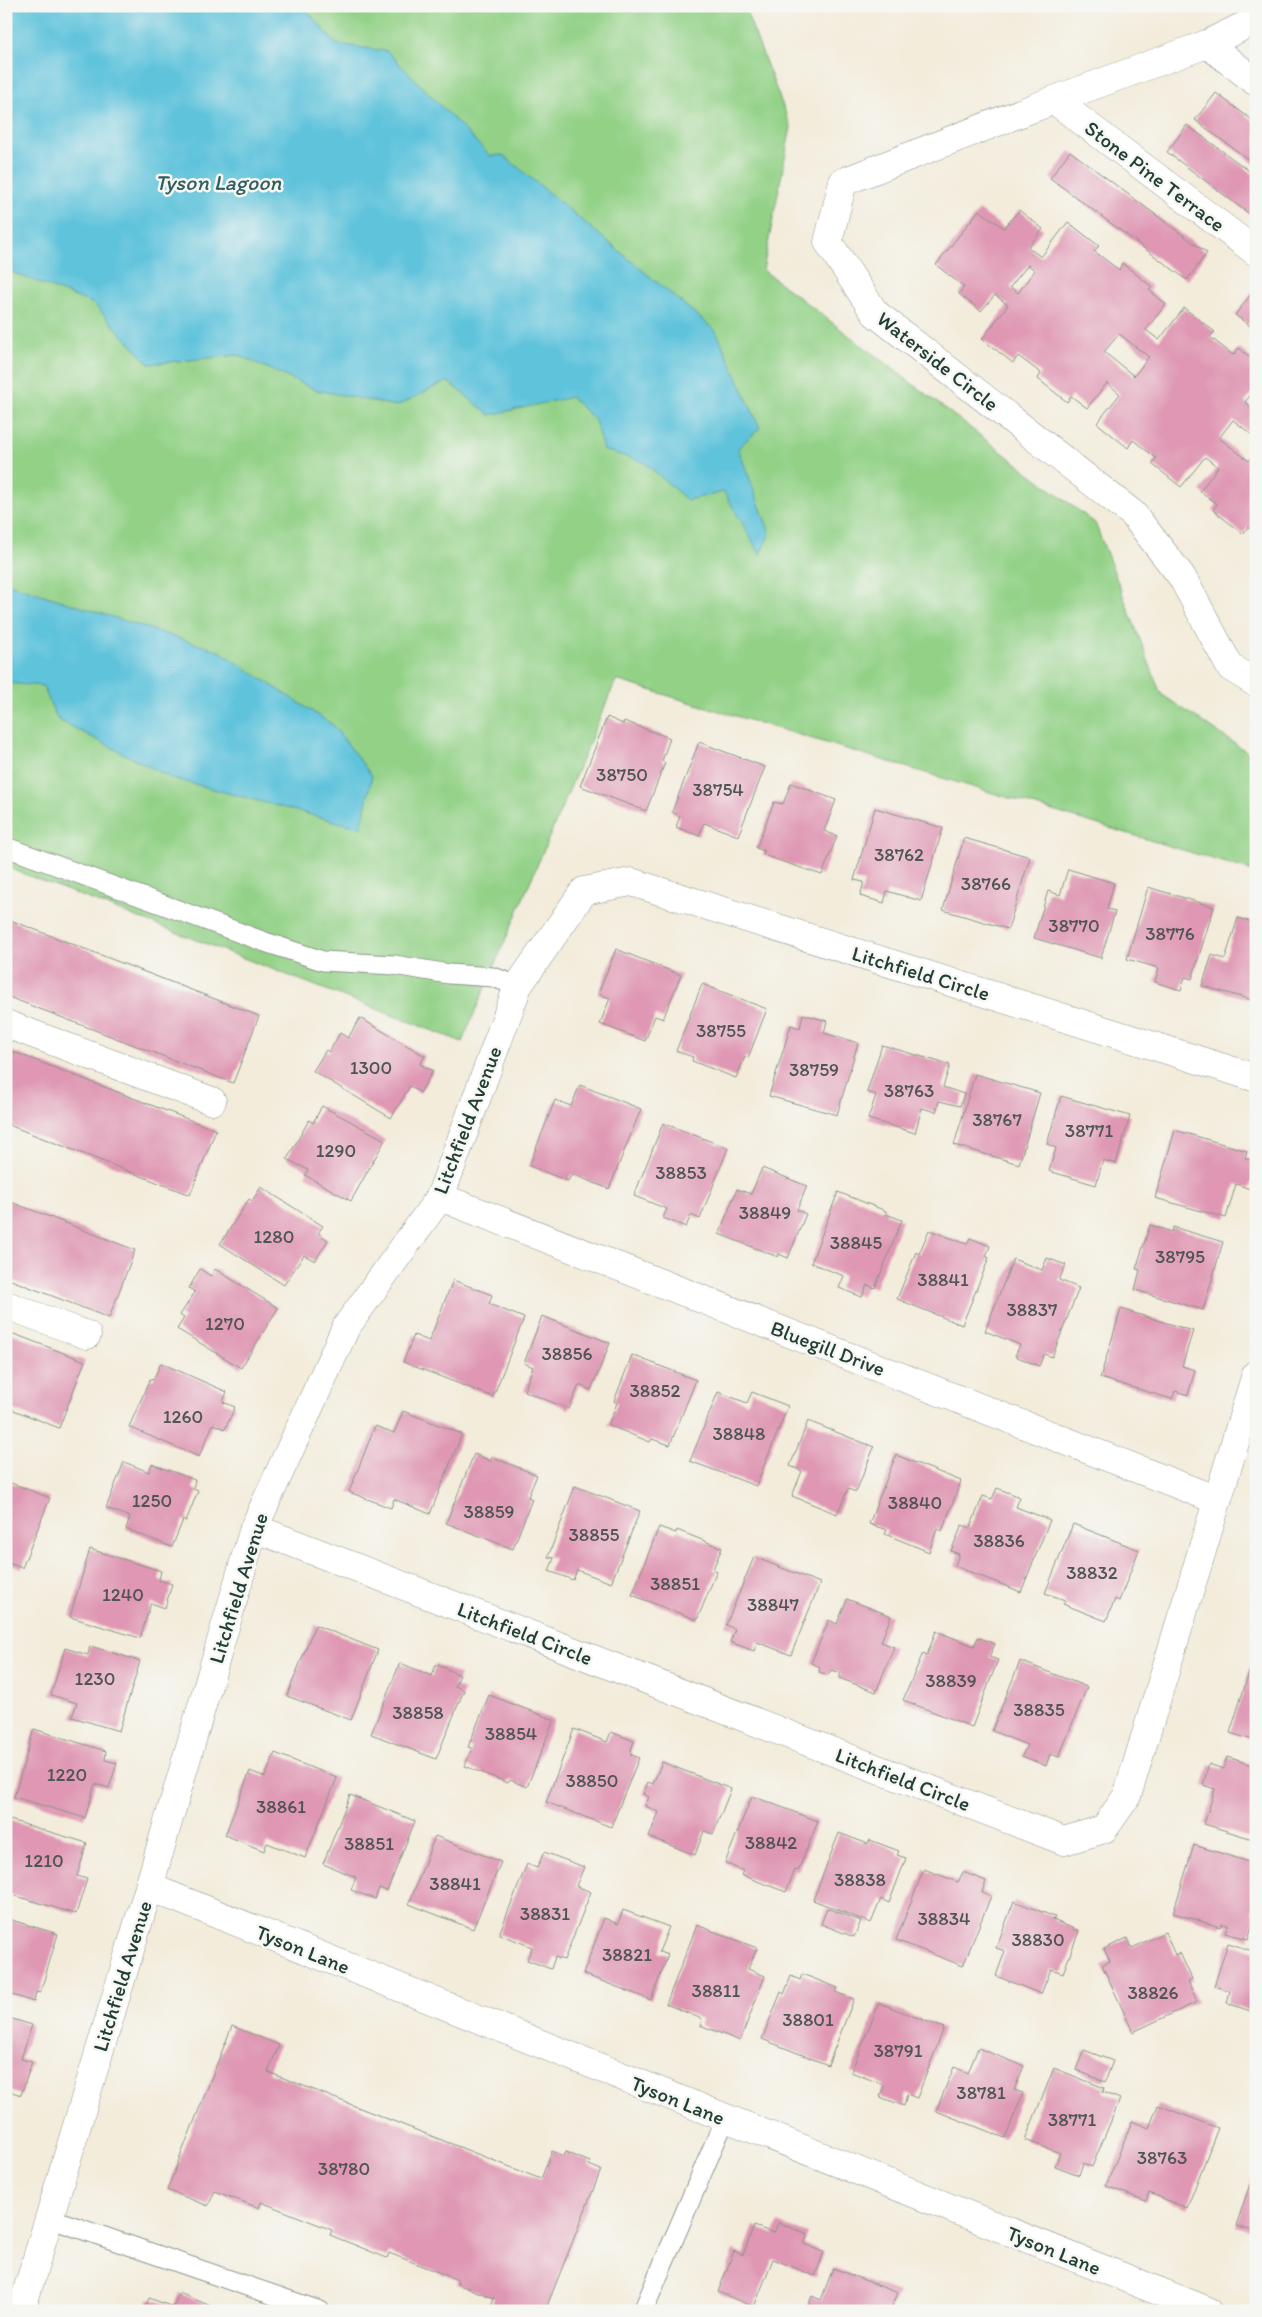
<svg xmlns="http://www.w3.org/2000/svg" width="1262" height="2317" font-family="Itim,sans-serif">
	<rect width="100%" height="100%" fill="#f6f6f2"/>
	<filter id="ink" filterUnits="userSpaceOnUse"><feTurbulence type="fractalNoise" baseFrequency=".02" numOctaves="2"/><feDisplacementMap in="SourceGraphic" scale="10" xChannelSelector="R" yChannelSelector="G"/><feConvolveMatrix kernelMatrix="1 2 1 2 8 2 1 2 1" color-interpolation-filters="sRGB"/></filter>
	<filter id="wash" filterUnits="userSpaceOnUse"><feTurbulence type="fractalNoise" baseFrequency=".0096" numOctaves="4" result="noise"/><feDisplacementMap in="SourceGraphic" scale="20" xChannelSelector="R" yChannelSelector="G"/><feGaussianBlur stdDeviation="1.12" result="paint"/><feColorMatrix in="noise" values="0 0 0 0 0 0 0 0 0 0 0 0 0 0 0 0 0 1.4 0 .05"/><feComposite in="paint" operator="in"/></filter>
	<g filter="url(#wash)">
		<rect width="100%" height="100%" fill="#f3ecdb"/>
		<path fill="#93d187" stroke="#59875e" d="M 6,6 L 744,6 L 791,127 L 763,270 L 1095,523 L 1161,694 L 1256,758 L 1256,872 L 616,680 L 462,1042 L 6,867 Z"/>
		<g fill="#5ec3dc" stroke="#3e8088">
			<path d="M 6,6 L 303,6 L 336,44 L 387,51 L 490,156 L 503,155 L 716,331 L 760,428 L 738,448 L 770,533 L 760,554 L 724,492 L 687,500 L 644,462 L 603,450 L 595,420 L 571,397 L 490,415 L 447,381 L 397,406 L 316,390 L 238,355 L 149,364 L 94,304 L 6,270 Z"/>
			<path d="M 6,583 L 219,651 L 333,725 L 372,776 L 361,828 L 171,778 L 57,719 L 43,686 L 6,683 Z"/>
		</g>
		<g id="blocks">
			<g fill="#df97b3" fill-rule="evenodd">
				<path d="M 1216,93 L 1256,123 L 1256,165 L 1195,120 Z"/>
				<path d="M 1187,125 L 1256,176 L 1256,219 L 1167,152 Z"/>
				<path d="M 1070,151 L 1207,253 L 1187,280 L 1050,178 Z"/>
				<path d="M 979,210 L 1004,228 L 1019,210 L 1043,229 L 1028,247 L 1041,257 L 1068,222 L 1099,246 L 1094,251 L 1119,270 L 1122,263 L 1152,287 L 1149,290 L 1166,304 L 1146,330 L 1159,340 L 1184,308 L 1215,332 L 1210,337 L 1233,355 L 1239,348 L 1256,362 L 1256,388 L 1245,402 L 1256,411 L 1256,438 L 1233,420 L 1219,438 L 1249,461 L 1256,452 L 1256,533 L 1248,527 L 1243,534 L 1213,510 L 1217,504 L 1200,491 L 1218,467 L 1205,457 L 1181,487 L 1152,464 L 1156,458 L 1133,440 L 1128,448 L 1097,423 L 1120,394 L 1107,383 L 1087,408 L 1071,396 L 1067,402 L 1038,379 L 1041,373 L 1018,356 L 1013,363 L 982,339 L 1008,305 L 995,295 L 981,311 L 959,294 L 964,287 L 936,265 ZM 1028,265 L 1035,270 L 1018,293 L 1010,287 ZM 1119,334 L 1149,357 L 1134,376 L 1104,352 Z"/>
				<path d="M 1255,289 L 1256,290 L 1256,330 L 1235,315 Z"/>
				<path d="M 607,717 L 623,724 L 624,721 L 670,738 L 662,761 L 665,763 L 646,811 L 580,786 Z"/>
				<path d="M 699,742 L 765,767 L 738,836 L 704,823 L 699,836 L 676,827 L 680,816 L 672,812 Z"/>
				<path d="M 791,783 L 836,800 L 824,831 L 837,836 L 822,875 L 763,855 L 764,851 L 756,848 L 774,802 L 783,804 Z"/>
				<path d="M 875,808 L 943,828 L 921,901 L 887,891 L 884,903 L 860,896 L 864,882 L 854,880 Z"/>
				<path d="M 964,838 L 1030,857 L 1008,929 L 943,910 Z"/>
				<path d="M 1068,869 L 1114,883 L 1107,909 L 1115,911 L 1101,958 L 1034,938 L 1048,891 L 1060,895 Z"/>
				<path d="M 1148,887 L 1214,907 L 1192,979 L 1185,977 L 1181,990 L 1155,982 L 1159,968 L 1127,959 Z"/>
				<path d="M 1238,918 L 1256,923 L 1256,1001 L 1202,986 L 1212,955 L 1225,959 Z"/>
				<path d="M 10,920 L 259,1016 L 233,1083 L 6,996 L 6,930 Z"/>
				<path d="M 616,949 L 681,975 L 663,1019 L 655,1016 L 645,1041 L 600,1024 L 610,998 L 598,994 Z"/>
				<path d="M 702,984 L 767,1009 L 748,1058 L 745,1057 L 736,1078 L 692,1061 L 693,1057 L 676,1051 Z"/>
				<path d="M 803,1014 L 827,1021 L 824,1033 L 858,1043 L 837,1115 L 769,1096 L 791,1025 L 800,1028 Z"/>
				<path d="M 360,1018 L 425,1056 L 420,1064 L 433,1071 L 420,1093 L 410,1086 L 391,1118 L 313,1071 L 326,1050 L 329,1052 L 340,1033 L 348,1038 Z"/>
				<path d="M 882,1045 L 950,1065 L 943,1087 L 964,1094 L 960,1106 L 939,1101 L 936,1112 L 922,1108 L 915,1133 L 868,1119 L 876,1095 L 867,1092 Z"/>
				<path d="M 6,1049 L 216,1130 L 190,1195 L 6,1124 Z"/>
				<path d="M 975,1074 L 1040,1093 L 1019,1164 L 954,1145 Z"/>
				<path d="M 580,1085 L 641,1109 L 609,1189 L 572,1174 L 568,1181 L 529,1166 L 555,1100 L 571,1106 Z"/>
				<path d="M 1061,1096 L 1130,1116 L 1116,1164 L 1103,1160 L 1096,1185 L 1049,1171 L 1056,1148 L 1047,1144 Z"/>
				<path d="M 322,1106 L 385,1140 L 351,1201 L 305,1175 L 308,1170 L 287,1159 L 309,1120 L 313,1123 Z"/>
				<path d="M 663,1123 L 728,1148 L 700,1219 L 691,1215 L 686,1227 L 663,1218 L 667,1209 L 634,1196 Z"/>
				<path d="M 1175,1130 L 1247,1151 L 1245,1158 L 1256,1161 L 1250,1189 L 1236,1184 L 1226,1218 L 1155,1198 Z"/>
				<path d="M 762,1168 L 807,1186 L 797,1210 L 806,1214 L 788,1258 L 779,1254 L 778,1257 L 719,1234 L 737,1189 L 751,1194 Z"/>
				<path d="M 261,1187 L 323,1226 L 318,1233 L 328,1240 L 315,1261 L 304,1255 L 284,1285 L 220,1244 L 249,1199 L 252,1201 Z"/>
				<path d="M 838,1192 L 886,1211 L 886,1214 L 902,1220 L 875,1288 L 867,1285 L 862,1297 L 839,1288 L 844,1276 L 811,1263 Z"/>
				<path d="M 6,1200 L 135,1250 L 109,1318 L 6,1278 Z"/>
				<path d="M 1150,1225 L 1172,1232 L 1173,1227 L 1223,1242 L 1203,1310 L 1135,1290 L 1140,1270 L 1136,1269 Z"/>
				<path d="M 929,1230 L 967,1244 L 970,1238 L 990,1246 L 986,1256 L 989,1258 L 962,1325 L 897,1299 L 916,1252 L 919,1254 Z"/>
				<path d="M 1047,1258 L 1066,1265 L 1059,1280 L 1079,1288 L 1052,1357 L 1044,1354 L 1039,1366 L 1015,1356 L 1020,1345 L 985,1331 L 1013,1259 L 1042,1270 Z"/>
				<path d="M 200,1269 L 211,1276 L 215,1269 L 278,1308 L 241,1368 L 177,1329 L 184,1318 L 180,1315 L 195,1292 L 189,1288 Z"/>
				<path d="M 453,1280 L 492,1295 L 489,1304 L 524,1318 L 493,1397 L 403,1362 L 414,1335 L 429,1341 Z"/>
				<path d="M 1121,1309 L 1193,1331 L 1182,1366 L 1195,1370 L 1188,1395 L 1175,1391 L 1172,1399 L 1100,1378 Z"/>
				<path d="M 542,1316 L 610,1343 L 591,1390 L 579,1385 L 569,1409 L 524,1391 L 533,1367 L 524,1363 Z"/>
				<path d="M 6,1331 L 85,1361 L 59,1428 L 6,1407 Z"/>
				<path d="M 632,1355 L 696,1380 L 670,1445 L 652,1439 L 650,1442 L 608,1425 L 617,1403 L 614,1401 Z"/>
				<path d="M 161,1363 L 227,1392 L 223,1402 L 235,1407 L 225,1429 L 213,1424 L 199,1457 L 129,1427 L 150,1379 L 153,1380 Z"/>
				<path d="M 718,1392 L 747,1403 L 752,1392 L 788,1406 L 756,1486 L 690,1461 Z"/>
				<path d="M 403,1411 L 462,1434 L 430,1514 L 394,1499 L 391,1508 L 349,1492 L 375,1426 L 394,1433 Z"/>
				<path d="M 808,1421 L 874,1447 L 856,1492 L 848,1489 L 837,1514 L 792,1496 L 802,1471 L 790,1466 Z"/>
				<path d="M 474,1454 L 491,1461 L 492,1457 L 537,1475 L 528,1497 L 532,1499 L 513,1549 L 446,1523 Z"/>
				<path d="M 896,1455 L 961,1481 L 942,1531 L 937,1529 L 929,1552 L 885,1534 L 887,1530 L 869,1524 Z"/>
				<path d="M 124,1462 L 149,1472 L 152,1464 L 195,1480 L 193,1489 L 198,1491 L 186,1521 L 183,1520 L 172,1547 L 126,1529 L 130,1517 L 106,1508 Z"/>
				<path d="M 6,1481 L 50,1498 L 22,1568 L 6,1562 Z"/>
				<path d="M 575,1486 L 640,1511 L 611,1583 L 577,1570 L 573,1580 L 549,1571 L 554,1558 L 548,1557 Z"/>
				<path d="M 997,1488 L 1020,1497 L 1016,1507 L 1050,1520 L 1021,1592 L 955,1566 L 959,1554 L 951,1551 L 962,1525 L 970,1528 L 983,1496 L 992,1499 Z"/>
				<path d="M 1073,1524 L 1139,1550 L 1119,1601 L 1115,1599 L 1106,1621 L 1063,1604 L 1065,1600 L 1045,1593 Z"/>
				<path d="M 659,1527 L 676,1533 L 677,1530 L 722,1548 L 713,1569 L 717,1571 L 697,1620 L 632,1595 Z"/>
				<path d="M 90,1549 L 161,1571 L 159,1580 L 172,1584 L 165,1608 L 151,1603 L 140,1638 L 70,1617 Z"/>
				<path d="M 754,1557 L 820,1583 L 791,1655 L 757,1642 L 754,1651 L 730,1642 L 735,1629 L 726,1625 Z"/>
				<path d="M 847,1599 L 891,1616 L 881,1642 L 894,1647 L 876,1692 L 839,1678 L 841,1673 L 831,1670 L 828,1675 L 819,1672 L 820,1667 L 811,1663 L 829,1620 L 837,1624 Z"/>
				<path d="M 315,1625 L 378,1650 L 351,1720 L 287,1696 Z"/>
				<path d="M 936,1631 L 974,1646 L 978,1637 L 995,1644 L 989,1657 L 998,1660 L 972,1727 L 903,1700 L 923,1653 L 927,1655 Z"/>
				<path d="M 90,1646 L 140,1661 L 119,1731 L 72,1717 L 77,1703 L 51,1695 L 65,1648 L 88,1655 Z"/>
				<path d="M 1020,1661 L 1087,1687 L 1059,1757 L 1050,1754 L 1046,1766 L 1022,1756 L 1027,1745 L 992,1731 Z"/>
				<path d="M 400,1663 L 432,1676 L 436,1664 L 460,1675 L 455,1686 L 464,1690 L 436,1759 L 371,1734 Z"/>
				<path d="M 1251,1666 L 1256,1668 L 1256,1741 L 1230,1733 Z"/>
				<path d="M 489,1695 L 554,1720 L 527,1787 L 510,1780 L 508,1783 L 465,1766 L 472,1748 L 468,1747 Z"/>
				<path d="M 34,1729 L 106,1751 L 105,1760 L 117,1763 L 109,1788 L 95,1784 L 85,1818 L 14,1797 Z"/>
				<path d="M 574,1729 L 607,1742 L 611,1732 L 634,1741 L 630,1754 L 639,1758 L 611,1827 L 546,1802 Z"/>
				<path d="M 275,1753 L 337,1778 L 305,1858 L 267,1843 L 264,1851 L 225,1835 L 250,1771 L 265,1777 Z"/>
				<path d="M 1227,1757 L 1256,1766 L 1256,1840 L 1204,1824 L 1215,1789 L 1203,1785 L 1209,1764 L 1223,1769 Z"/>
				<path d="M 662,1762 L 731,1789 L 713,1834 L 704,1831 L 695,1855 L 649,1837 L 659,1812 L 645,1806 L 649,1797 L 643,1794 L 648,1782 L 653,1784 Z"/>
				<path d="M 350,1795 L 415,1821 L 387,1891 L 379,1888 L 375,1899 L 351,1890 L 356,1877 L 323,1864 Z"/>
				<path d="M 752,1796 L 818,1821 L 798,1871 L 795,1870 L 786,1892 L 741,1875 L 743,1871 L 725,1863 Z"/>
				<path d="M 10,1820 L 87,1843 L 77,1876 L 87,1879 L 76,1914 L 6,1893 L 6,1833 Z"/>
				<path d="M 839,1833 L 868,1844 L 870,1840 L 899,1851 L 897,1855 L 906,1858 L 889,1903 L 881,1899 L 871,1923 L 813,1900 Z"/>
				<path d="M 435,1836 L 501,1862 L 473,1929 L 409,1904 Z"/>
				<path d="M 1194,1845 L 1256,1864 L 1256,1901 L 1252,1912 L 1256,1913 L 1248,1939 L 1225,1933 L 1228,1925 L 1222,1924 L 1220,1927 L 1173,1913 Z"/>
				<path d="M 544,1852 L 584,1867 L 576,1886 L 591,1892 L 564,1960 L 555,1957 L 551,1969 L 527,1960 L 532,1947 L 499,1934 L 527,1864 L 537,1868 Z"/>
				<path d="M 924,1869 L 958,1882 L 963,1872 L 986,1881 L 982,1892 L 991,1896 L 963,1966 L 896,1940 Z"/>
				<path d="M 1014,1901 L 1055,1917 L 1053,1920 L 1079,1931 L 1063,1973 L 1051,1969 L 1041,1994 L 996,1976 L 1005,1951 L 996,1948 Z"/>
				<path d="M 827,1908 L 861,1921 L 854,1937 L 821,1924 Z"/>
				<path d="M 623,1910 L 669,1927 L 659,1952 L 668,1955 L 651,2000 L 583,1974 L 604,1918 L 618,1924 Z"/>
				<path d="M 8,1919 L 58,1934 L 40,1993 L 36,1992 L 34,2002 L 6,1993 L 6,1925 Z"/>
				<path d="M 697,1925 L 757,1948 L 748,1969 L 765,1976 L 740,2041 L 700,2025 L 702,2019 L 666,2004 Z"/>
				<path d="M 1165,1932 L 1175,1955 L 1180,1953 L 1192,1979 L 1188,1981 L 1197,2002 L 1133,2032 L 1102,1965 L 1110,1961 L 1104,1949 L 1127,1938 L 1132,1948 Z"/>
				<path d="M 1228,1943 L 1256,1952 L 1256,2013 L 1227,2003 L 1230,1991 L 1214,1986 Z"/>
				<path d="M 802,1974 L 838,1988 L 835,1992 L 854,1999 L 828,2065 L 762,2039 L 781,1992 L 784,1994 L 791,1976 L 800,1980 Z"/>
				<path d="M 879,2003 L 944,2028 L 917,2098 L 907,2094 L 904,2106 L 880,2097 L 884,2085 L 851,2072 Z"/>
				<path d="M 6,2017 L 32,2025 L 21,2059 L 32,2062 L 21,2095 L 6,2090 Z"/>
				<path d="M 232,2026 L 279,2045 L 268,2072 L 541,2179 L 552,2151 L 564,2156 L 566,2152 L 590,2162 L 589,2165 L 601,2170 L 545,2311 L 489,2311 L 494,2298 L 457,2284 L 458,2280 L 389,2253 L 387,2258 L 330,2235 L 332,2230 L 261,2202 L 259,2208 L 215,2191 L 208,2206 L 167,2190 Z"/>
				<path d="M 978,2048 L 1024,2066 L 1014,2090 L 1023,2093 L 1005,2138 L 936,2111 L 954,2067 L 968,2073 Z"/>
				<path d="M 1084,2050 L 1113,2061 L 1105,2082 L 1076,2070 Z"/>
				<path d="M 1054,2068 L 1104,2088 L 1103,2092 L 1120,2099 L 1092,2167 L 1083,2163 L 1079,2175 L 1055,2166 L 1060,2153 L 1025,2140 Z"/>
				<path d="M 1158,2105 L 1218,2128 L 1187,2208 L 1149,2193 L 1146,2201 L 1106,2186 L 1132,2121 L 1149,2128 Z"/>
				<path d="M 1256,2166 L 1256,2232 L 1236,2226 Z"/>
				<path d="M 778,2223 L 808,2234 L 804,2244 L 824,2252 L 815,2276 L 773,2259 L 754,2307 L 718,2292 L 734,2251 L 743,2255 L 754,2226 L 774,2233 Z"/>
				<path d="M 833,2268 L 898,2293 L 890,2311 L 806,2311 L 812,2296 L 821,2300 Z"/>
				<path d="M 179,2293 L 223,2311 L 144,2311 L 149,2298 L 173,2307 Z"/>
			</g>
		</g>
	</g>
	<g filter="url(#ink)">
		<use href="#blocks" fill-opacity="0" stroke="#899488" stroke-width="1"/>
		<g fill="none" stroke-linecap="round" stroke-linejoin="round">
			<g stroke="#899488" stroke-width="21">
				<g id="lane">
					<path d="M 6,847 L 265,942 L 323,961 L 394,965 L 449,974 L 493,977 L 518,986"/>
					<path d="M 49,2218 L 320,2311"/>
					<path d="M 643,2311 L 725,2119"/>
				</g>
			</g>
			<g stroke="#899488" stroke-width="29">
				<g id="street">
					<path d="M 1256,20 L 1207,44 L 1054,100 L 843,182 L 828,242 L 875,313 L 1133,514 L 1182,577 L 1230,667 L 1256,683"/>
					<path d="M 1207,44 L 1256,82"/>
					<path d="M 1054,100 L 1256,252"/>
					<path d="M 6,1024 L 212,1101"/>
					<path d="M 440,1197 L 1217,1500"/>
					<path d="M 6,1305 L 87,1335"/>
					<path d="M 254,1528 L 1064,1841 L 1104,1829 L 1127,1796 L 1256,1374"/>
					<path d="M 149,1887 L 1208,2311"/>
					<path d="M 21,2311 L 149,1887 L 254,1528 L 346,1327 L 440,1197 L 518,986 L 584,891 L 631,882 L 1256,1078"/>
				</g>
			</g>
			<use href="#lane" stroke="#fff" stroke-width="19"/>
			<use href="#street" stroke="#fff" stroke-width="28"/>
		</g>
	</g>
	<g text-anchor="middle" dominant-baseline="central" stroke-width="5" stroke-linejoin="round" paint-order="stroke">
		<g font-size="19" fill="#4f5454">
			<text x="622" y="774">38750</text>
			<text x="718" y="789">38754</text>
			<text x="899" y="854">38762</text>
			<text x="986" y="883">38766</text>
			<text x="1074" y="925">38770</text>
			<text x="1170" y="933">38776</text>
			<text x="721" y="1030">38755</text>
			<text x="371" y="1067">1300</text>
			<text x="814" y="1069">38759</text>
			<text x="909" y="1090">38763</text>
			<text x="997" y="1119">38767</text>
			<text x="1089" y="1130">38771</text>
			<text x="336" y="1150">1290</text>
			<text x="681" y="1172">38853</text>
			<text x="765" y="1212">38849</text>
			<text x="274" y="1236">1280</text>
			<text x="856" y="1242">38845</text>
			<text x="1180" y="1256">38795</text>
			<text x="943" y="1279">38841</text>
			<text x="1032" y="1309">38837</text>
			<text x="225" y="1323">1270</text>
			<text x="567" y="1353">38856</text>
			<text x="655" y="1390">38852</text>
			<text x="183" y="1416">1260</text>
			<text x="739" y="1433">38848</text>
			<text x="152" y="1500">1250</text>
			<text x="915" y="1502">38840</text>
			<text x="489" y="1511">38859</text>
			<text x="594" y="1534">38855</text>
			<text x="999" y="1540">38836</text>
			<text x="1092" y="1572">38832</text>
			<text x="675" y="1583">38851</text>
			<text x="123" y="1594">1240</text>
			<text x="773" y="1604">38847</text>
			<text x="95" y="1678">1230</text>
			<text x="951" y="1680">38839</text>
			<text x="1039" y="1709">38835</text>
			<text x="418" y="1712">38858</text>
			<text x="511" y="1733">38854</text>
			<text x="67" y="1774">1220</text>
			<text x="592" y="1780">38850</text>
			<text x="281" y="1806">38861</text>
			<text x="771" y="1842">38842</text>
			<text x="369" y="1843">38851</text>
			<text x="44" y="1860">1210</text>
			<text x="860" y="1879">38838</text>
			<text x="455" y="1883">38841</text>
			<text x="545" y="1913">38831</text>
			<text x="944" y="1918">38834</text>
			<text x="1038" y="1939">38830</text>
			<text x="627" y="1954">38821</text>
			<text x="716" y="1990">38811</text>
			<text x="1153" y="1992">38826</text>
			<text x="808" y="2019">38801</text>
			<text x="898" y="2050">38791</text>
			<text x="981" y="2092">38781</text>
			<text x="1072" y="2119">38771</text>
			<text x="1162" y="2157">38763</text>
			<text x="344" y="2168">38780</text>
		</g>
		<g font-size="21" fill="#1f3d34" stroke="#f6f6f2">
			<text transform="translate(1155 176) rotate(37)">Stone Pine Terrace</text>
			<text transform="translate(938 361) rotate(38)">Waterside Circle</text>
			<text transform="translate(921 973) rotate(17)">Litchfield Circle</text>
			<text transform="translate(467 1120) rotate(-69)">Litchfield Avenue</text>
			<text transform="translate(828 1348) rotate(21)">Bluegill Drive</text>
			<text transform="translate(238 1588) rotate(-73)">Litchfield Avenue</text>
			<text transform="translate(525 1633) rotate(21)">Litchfield Circle</text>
			<text transform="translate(903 1779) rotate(21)">Litchfield Circle</text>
			<text transform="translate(303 1949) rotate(22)">Tyson Lane</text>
			<text transform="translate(122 1976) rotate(-73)">Litchfield Avenue</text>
			<text transform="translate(678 2100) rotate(22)">Tyson Lane</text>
			<text transform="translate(1054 2250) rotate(22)">Tyson Lane</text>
		</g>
		<g font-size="22" font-style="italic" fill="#2f5e5e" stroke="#f6f6f2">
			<text x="218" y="182">Tyson Lagoon</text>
		</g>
	</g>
	<rect width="1262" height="2317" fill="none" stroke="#f6f6f2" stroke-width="25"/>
</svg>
